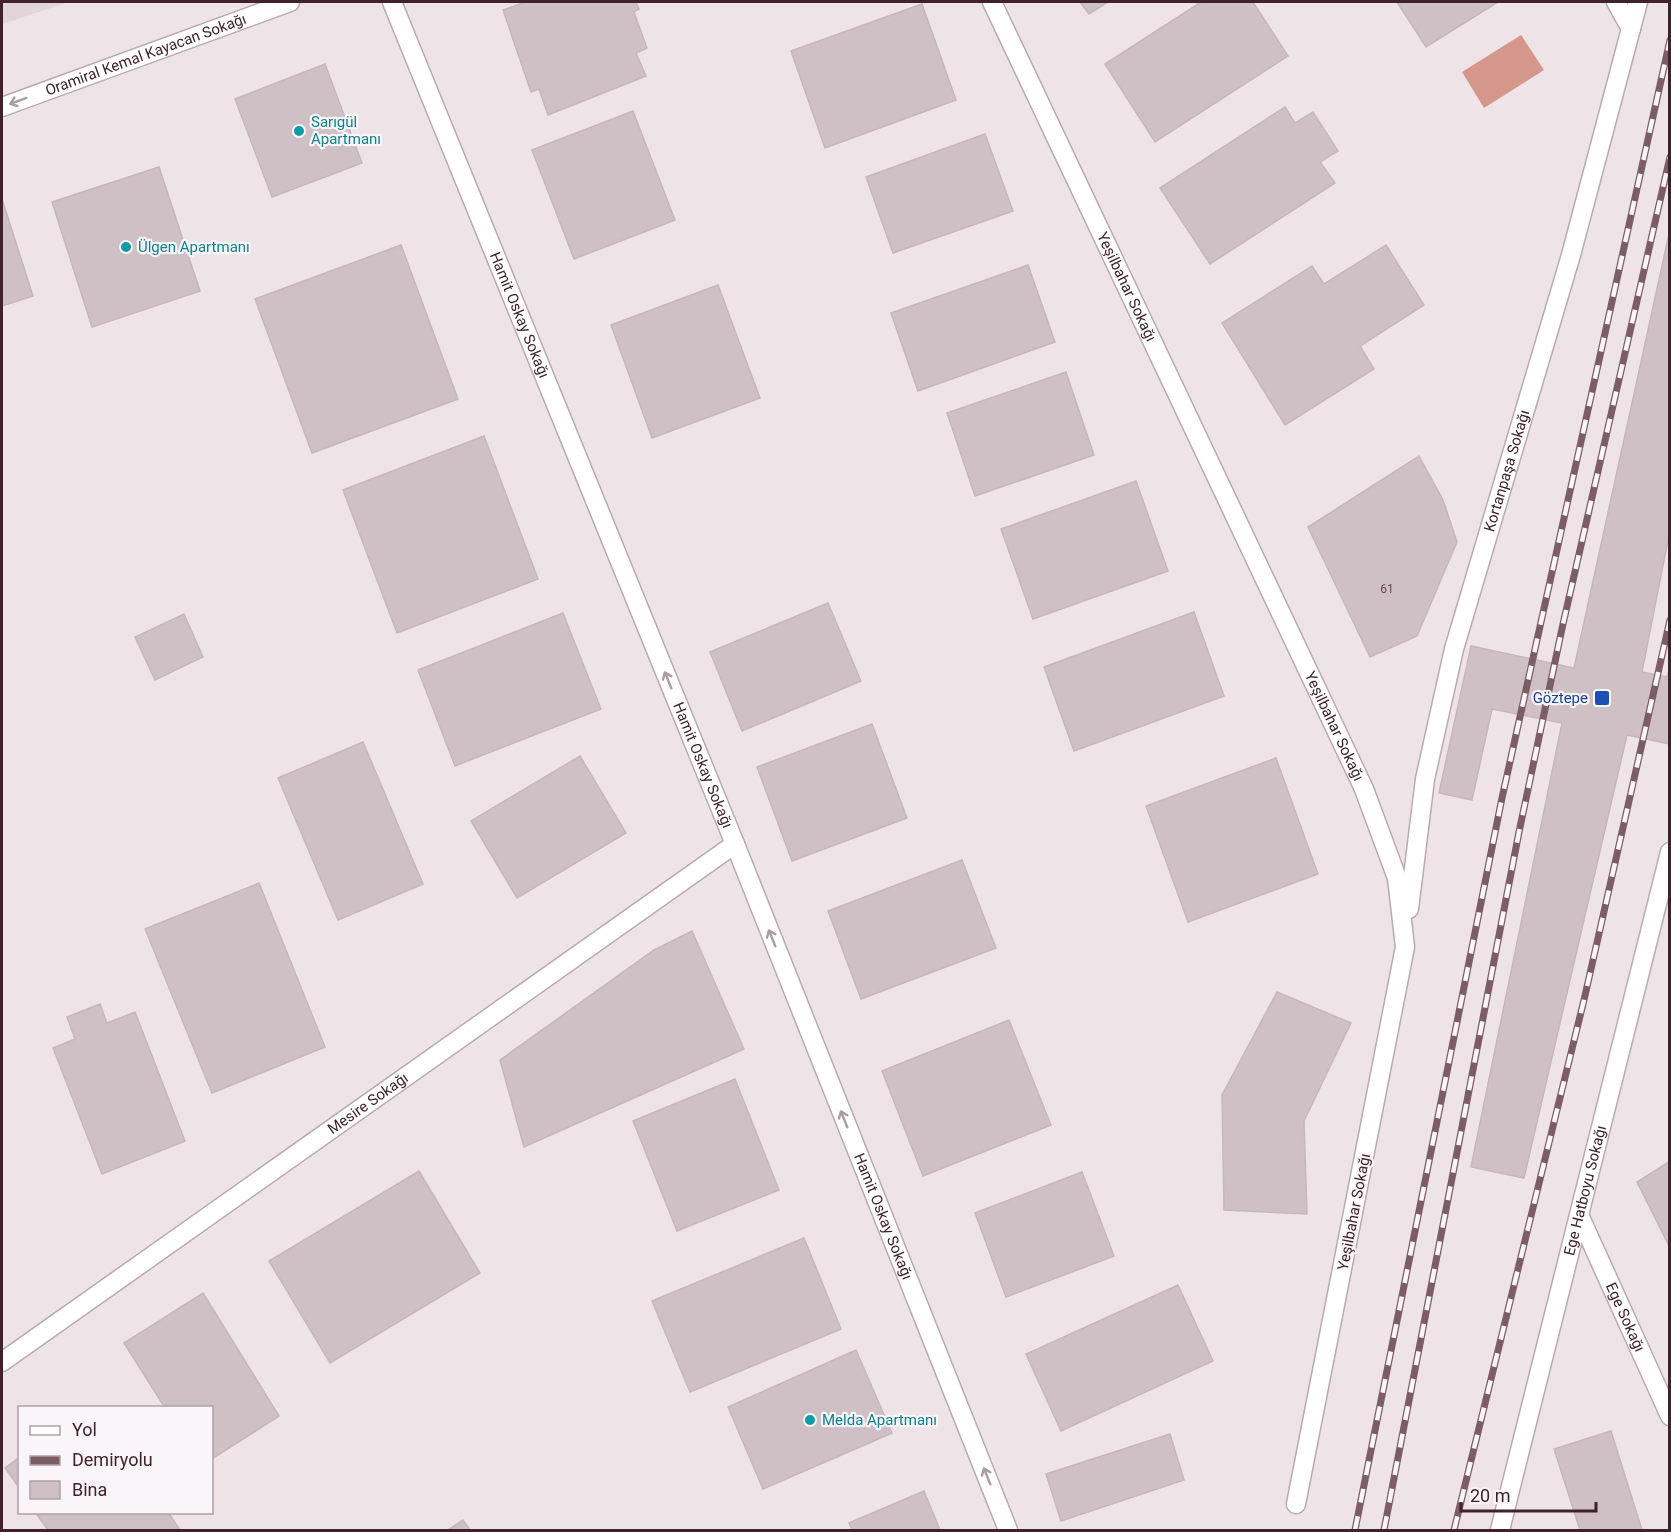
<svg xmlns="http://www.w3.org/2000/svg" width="1671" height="1532" font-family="Roboto,sans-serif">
	<rect width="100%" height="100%" fill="#eee4e8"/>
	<path fill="#e2d5da" d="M 2,2 L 69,2 L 2,24 Z"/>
	<path fill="#d5978b" d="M 1521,35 L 1544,70 L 1484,108 L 1462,72 Z"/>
	<g fill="#cfc0c6" stroke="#c8b6bd" stroke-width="1.5">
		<path d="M 525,2 L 636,2 L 639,9 L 634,12 L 647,48 L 636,53 L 646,76 L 548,115 L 539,89 L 531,92 L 503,10 Z"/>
		<path d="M 1080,2 L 1108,2 L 1089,14 Z"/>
		<path d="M 1201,2 L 1253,2 L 1288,56 L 1155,142 L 1105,64 Z"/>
		<path d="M 1397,2 L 1498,2 L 1426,47 Z"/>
		<path d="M 922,4 L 956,100 L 825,148 L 791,51 Z"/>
		<path d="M 325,64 L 362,163 L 272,197 L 235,99 Z"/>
		<path d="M 1285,107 L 1295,123 L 1313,112 L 1338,151 L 1320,162 L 1335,183 L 1210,264 L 1160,188 Z"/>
		<path d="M 633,111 L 675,220 L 574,259 L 532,150 Z"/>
		<path d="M 985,134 L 1013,211 L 893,253 L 866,177 Z"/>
		<path d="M 159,167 L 200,291 L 92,327 L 52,202 Z"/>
		<path d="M 2,199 L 33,296 L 2,306 Z"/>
		<path d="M 1669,234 L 1670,530 L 1642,672 L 1667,677 L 1670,667 L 1670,744 L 1627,735 L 1524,1178 L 1471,1167 L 1562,723 L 1492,709 L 1472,800 L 1439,793 L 1471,646 L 1574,668 Z"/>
		<path d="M 401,245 L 458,399 L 312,453 L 255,299 Z"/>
		<path d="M 1386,245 L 1424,305 L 1360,346 L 1374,369 L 1285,425 L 1222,323 L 1312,266 L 1324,284 Z"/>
		<path d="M 1028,265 L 1055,342 L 918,391 L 891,313 Z"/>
		<path d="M 718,285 L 760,398 L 652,438 L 611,325 Z"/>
		<path d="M 1066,372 L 1094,455 L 975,496 L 947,413 Z"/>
		<path d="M 484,436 L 538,579 L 397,633 L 343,490 Z"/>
		<path d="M 1419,456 L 1443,500 L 1457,542 L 1417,636 L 1370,657 L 1308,527 Z"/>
		<path d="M 1136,481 L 1168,571 L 1033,619 L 1001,529 Z"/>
		<path d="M 828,603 L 861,681 L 742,731 L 710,652 Z"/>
		<path d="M 1194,612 L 1224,696 L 1074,751 L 1044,667 Z"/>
		<path d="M 563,613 L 601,709 L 455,766 L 418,670 Z"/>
		<path d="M 184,614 L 203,657 L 155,680 L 135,637 Z"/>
		<path d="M 872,724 L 907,818 L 792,861 L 757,767 Z"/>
		<path d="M 363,742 L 423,884 L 338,920 L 278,778 Z"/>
		<path d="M 580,756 L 626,833 L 517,898 L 471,821 Z"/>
		<path d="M 1276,758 L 1318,874 L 1188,922 L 1146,806 Z"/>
		<path d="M 962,860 L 996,948 L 861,999 L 828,911 Z"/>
		<path d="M 259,883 L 325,1047 L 212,1093 L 145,929 Z"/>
		<path d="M 692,931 L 744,1049 L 524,1147 L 500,1060 L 654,950 Z"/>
		<path d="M 1277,992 L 1351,1023 L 1304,1121 L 1307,1214 L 1224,1210 L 1222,1095 Z"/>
		<path d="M 100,1004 L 107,1023 L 135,1012 L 185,1141 L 102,1174 L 53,1048 L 75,1039 L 67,1017 Z"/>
		<path d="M 1009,1020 L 1051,1125 L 923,1176 L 882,1071 Z"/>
		<path d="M 735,1079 L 779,1190 L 677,1231 L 633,1121 Z"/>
		<path d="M 1670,1161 L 1670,1248 L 1637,1182 Z"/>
		<path d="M 419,1171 L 480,1273 L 330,1363 L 269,1261 Z"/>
		<path d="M 1082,1172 L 1114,1256 L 1006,1297 L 975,1213 Z"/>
		<path d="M 804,1238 L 841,1329 L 690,1392 L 652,1301 Z"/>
		<path d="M 1178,1285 L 1213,1361 L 1061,1431 L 1026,1354 Z"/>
		<path d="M 203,1293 L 279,1416 L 212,1459 L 212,1408 L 165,1408 L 124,1343 Z"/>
		<path d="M 856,1350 L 892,1433 L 763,1489 L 728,1407 Z"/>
		<path d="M 1611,1431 L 1642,1530 L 1580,1530 L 1554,1449 Z"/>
		<path d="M 1170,1434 L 1184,1480 L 1061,1521 L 1046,1474 Z"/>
		<path d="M 20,1457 L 20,1489 L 5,1468 Z"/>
		<path d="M 924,1491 L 940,1530 L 852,1530 L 849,1523 Z"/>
		<path d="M 35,1512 L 168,1512 L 180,1530 L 48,1530 Z"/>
		<path d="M 463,1520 L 470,1530 L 448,1530 Z"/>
	</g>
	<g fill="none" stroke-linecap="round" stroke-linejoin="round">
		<g stroke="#baaaaf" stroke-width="21">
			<g id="street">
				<path id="s1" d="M 392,2 L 735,844 L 1008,1530"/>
				<path id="s2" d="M 992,2 L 1364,789 L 1397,878 L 1405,947 L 1296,1504"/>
				<path d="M 1616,2 L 1631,29"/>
				<path id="s3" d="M 2,107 L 290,2"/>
				<path id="s4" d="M 1409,909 L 1425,779 L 1454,649 L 1571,255 L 1638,2"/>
				<path id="s5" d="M 1580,1217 L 1670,1416"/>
				<path id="s6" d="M 2,1362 L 735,844"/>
				<path id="s7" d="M 1500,1530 L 1670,852"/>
			</g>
		</g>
		<use href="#street" stroke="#fff" stroke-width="18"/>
		<g stroke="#7c5d65" stroke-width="7">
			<g id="rail">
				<path d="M 1355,1530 L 1502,798 L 1670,40"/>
				<path d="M 1384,1530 L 1519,832 L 1563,624 L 1670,157"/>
				<path d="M 1454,1530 L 1584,1000 L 1670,620"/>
			</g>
		</g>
		<use href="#rail" stroke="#faf5f8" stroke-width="4.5" stroke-dasharray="14" stroke-linecap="butt"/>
	</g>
	<defs><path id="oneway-shaft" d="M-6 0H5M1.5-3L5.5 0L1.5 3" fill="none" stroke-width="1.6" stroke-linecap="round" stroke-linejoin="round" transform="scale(1.5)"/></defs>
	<g stroke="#aa9c9f">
		<use href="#oneway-shaft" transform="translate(18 101) rotate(160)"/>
		<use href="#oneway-shaft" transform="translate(668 680) rotate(-112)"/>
		<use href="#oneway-shaft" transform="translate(772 938) rotate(-112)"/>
		<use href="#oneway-shaft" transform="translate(844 1119) rotate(-112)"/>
		<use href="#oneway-shaft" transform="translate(987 1476) rotate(-112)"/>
	</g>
	<g fill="#0f9aa8" stroke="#faf5f8" stroke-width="2">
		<circle cx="299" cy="131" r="6"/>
		<circle cx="126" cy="247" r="6"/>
		<circle cx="810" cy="1420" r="6"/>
	</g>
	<rect fill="#1a4fb4" stroke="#faf5f8" stroke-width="2" x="1594" y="690" width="16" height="16" rx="3"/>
	<g text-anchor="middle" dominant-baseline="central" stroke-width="4.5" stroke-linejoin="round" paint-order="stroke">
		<g font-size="12" fill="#644a51">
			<text x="1387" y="589">61</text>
		</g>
		<g font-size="15" fill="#41222a" stroke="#faf5f8">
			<text stroke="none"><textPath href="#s3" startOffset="153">Oramiral Kemal Kayacan Sokağı</textPath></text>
			<text stroke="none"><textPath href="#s2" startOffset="315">Yeşilbahar Sokağı</textPath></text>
			<text stroke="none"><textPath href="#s1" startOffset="338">Hamit Oskay Sokağı</textPath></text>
			<text stroke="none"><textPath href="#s4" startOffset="450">Kortanpaşa Sokağı</textPath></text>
			<text stroke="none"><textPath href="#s2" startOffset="801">Yeşilbahar Sokağı</textPath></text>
			<text stroke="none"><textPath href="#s1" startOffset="824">Hamit Oskay Sokağı</textPath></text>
			<text stroke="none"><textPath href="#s6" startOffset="448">Mesire Sokağı</textPath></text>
			<text stroke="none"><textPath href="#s7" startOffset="350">Ege Hatboyu Sokağı</textPath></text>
			<text transform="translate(1354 1212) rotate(-79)">Yeşilbahar Sokağı</text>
			<text stroke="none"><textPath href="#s1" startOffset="1310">Hamit Oskay Sokağı</textPath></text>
			<text stroke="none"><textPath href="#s5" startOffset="110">Ege Sokağı</textPath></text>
		</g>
		<g font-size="15" fill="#0d838f" stroke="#faf5f8" text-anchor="start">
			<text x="311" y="122">Sarıgül<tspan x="311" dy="17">Apartmanı</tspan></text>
			<text x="138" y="247">Ülgen Apartmanı</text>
			<text x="822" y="1420">Melda Apartmanı</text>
		</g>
		<g font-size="15" fill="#164399" stroke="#faf5f8" text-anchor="end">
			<text x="1588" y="698">Göztepe</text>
		</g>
	</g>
	<rect width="1671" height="1532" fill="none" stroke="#41222a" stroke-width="6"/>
	<rect x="18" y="1406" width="195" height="108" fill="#faf5f8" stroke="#b0a1a6" stroke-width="1.5"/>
	<rect x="30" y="1426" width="30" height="9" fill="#ffffff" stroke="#b0a1a6" stroke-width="1.5"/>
	<text x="72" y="1436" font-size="18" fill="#41222a">Yol</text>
	<rect x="30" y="1456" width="30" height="9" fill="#7c5d65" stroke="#b0a1a6" stroke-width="1.5"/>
	<text x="72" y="1466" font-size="18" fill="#41222a">Demiryolu</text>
	<rect x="30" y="1481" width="30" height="18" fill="#cfc0c6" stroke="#b0a1a6" stroke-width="1.5"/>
	<text x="72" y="1496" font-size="18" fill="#41222a">Bina</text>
	<path d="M1461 1502v9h135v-9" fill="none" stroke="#41222a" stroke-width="3"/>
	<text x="1470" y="1502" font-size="18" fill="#41222a" stroke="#faf5f8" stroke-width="4.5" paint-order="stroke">20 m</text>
</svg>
